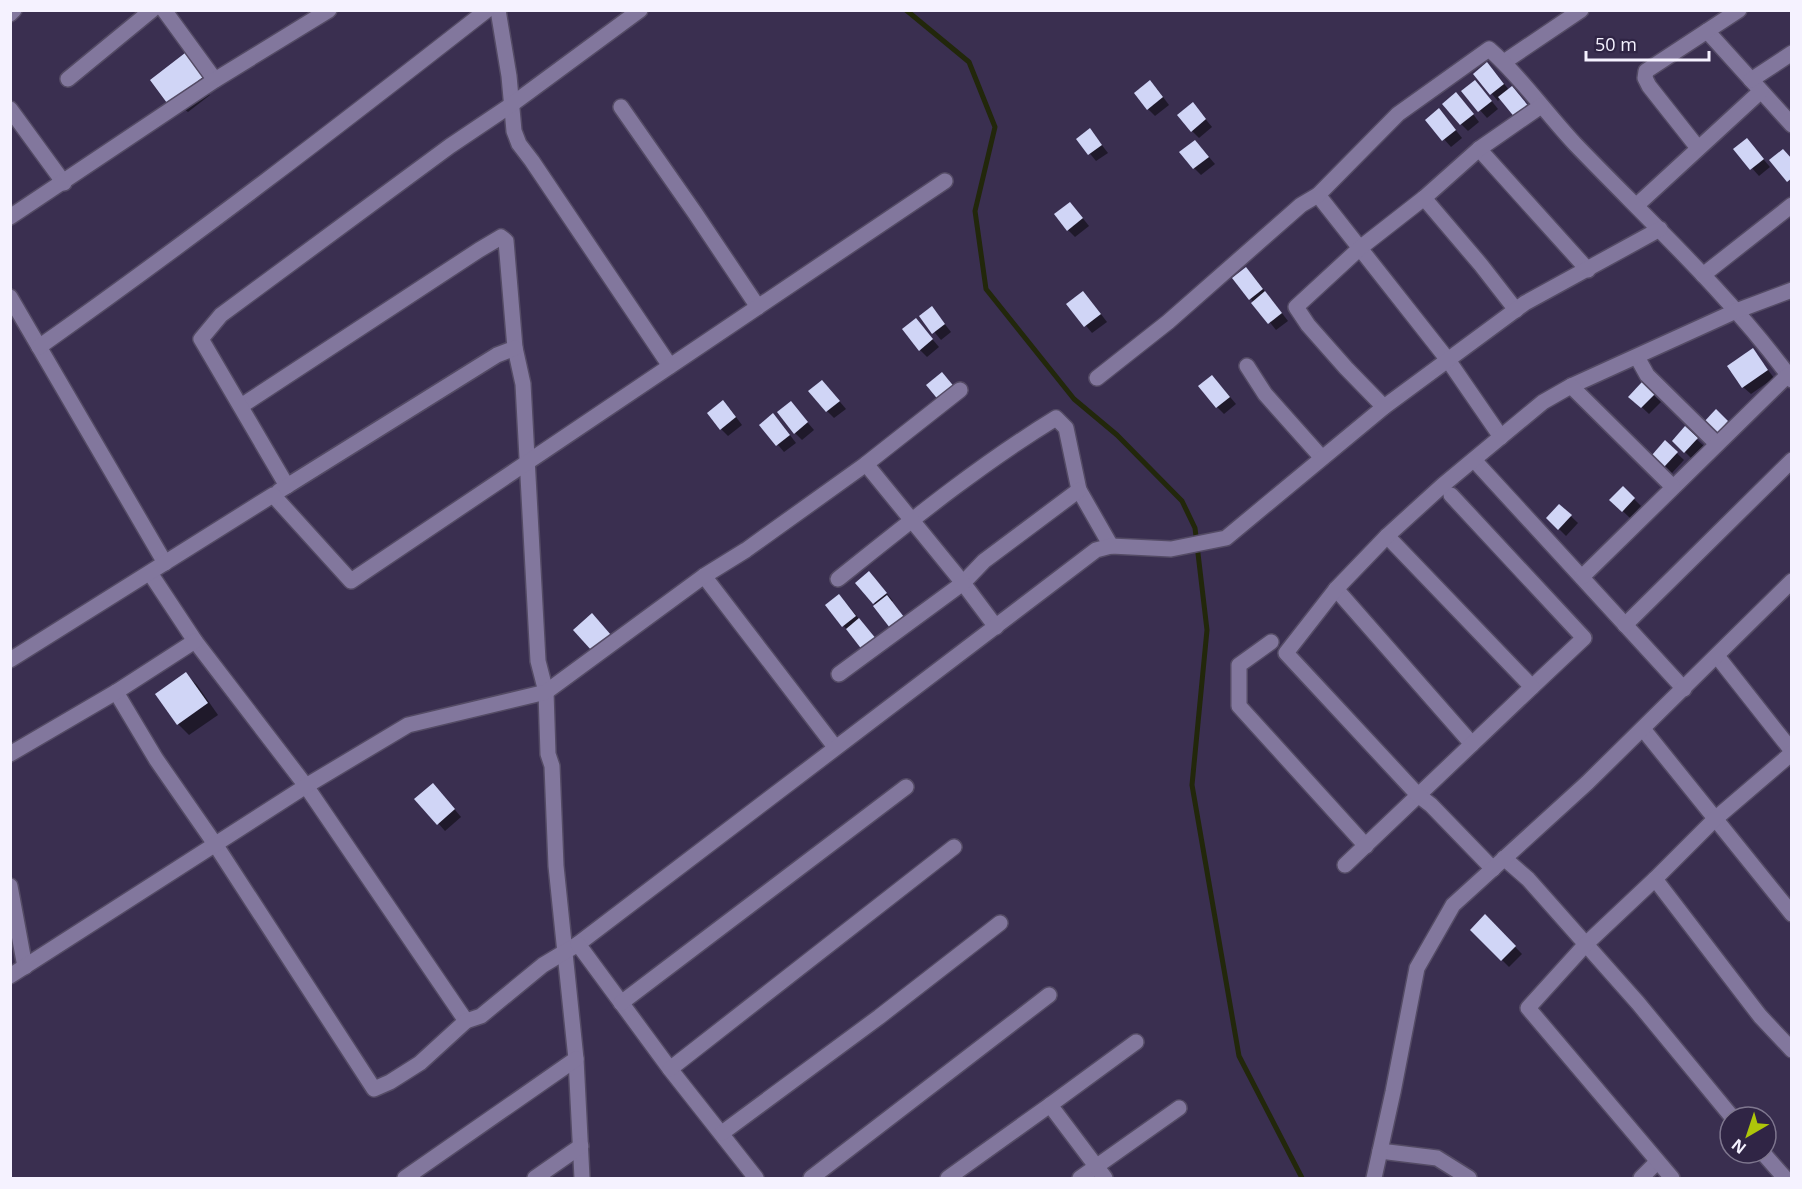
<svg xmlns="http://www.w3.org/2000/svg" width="1802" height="1189" font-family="'Open Sans',sans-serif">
	<rect width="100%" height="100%" fill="#3a2f50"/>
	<g fill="#0007">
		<path d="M 185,55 L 213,89 L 208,92 L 210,95 L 188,112 L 184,109 L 179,113 L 168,102 Z"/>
		<path d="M 1494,71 L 1509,90 L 1498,101 L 1475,74 Z"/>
		<path d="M 1157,89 L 1169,105 L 1155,116 L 1148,109 Z"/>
		<path d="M 1482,89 L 1498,109 L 1487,118 L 1463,91 Z"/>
		<path d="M 1463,101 L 1479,122 L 1468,131 L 1461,124 Z"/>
		<path d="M 1193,104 L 1212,127 L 1199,138 L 1192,131 Z"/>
		<path d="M 1446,118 L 1462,138 L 1451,147 L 1427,120 Z"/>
		<path d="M 1090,130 L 1108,153 L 1096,161 L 1078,139 Z"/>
		<path d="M 1747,140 L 1770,167 L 1759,176 L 1735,149 Z"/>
		<path d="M 1202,149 L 1215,164 L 1201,175 L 1194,168 Z"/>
		<path d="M 1077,211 L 1089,226 L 1075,237 L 1068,230 Z"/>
		<path d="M 1253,276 L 1288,321 L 1276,330 L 1251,299 Z"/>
		<path d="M 1090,300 L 1107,322 L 1092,333 L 1068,304 Z"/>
		<path d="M 932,308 L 951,332 L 941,340 L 921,316 Z"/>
		<path d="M 922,327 L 939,347 L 927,357 L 920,350 Z"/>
		<path d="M 1753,350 L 1774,378 L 1751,394 L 1743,387 Z"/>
		<path d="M 1219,384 L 1236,404 L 1224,414 L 1217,407 Z"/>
		<path d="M 1642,384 L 1661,402 L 1649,414 L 1631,397 Z"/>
		<path d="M 829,389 L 846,409 L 834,418 L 827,411 Z"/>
		<path d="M 730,409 L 742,425 L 728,436 L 721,429 Z"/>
		<path d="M 797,410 L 814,430 L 802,440 L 795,433 Z"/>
		<path d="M 780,422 L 796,443 L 784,452 L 761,425 Z"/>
		<path d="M 1685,429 L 1704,446 L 1692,459 L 1674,441 Z"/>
		<path d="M 1666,443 L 1684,460 L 1672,473 L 1654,455 Z"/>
		<path d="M 1623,488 L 1641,506 L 1630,518 L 1611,500 Z"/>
		<path d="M 1560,506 L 1578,523 L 1566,536 L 1548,518 Z"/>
		<path d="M 876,580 L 893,601 L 891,602 L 876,605 L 858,583 Z"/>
		<path d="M 846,603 L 883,648 L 849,632 L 827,606 Z"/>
		<path d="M 186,674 L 197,685 L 218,715 L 189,735 L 178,724 Z"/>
		<path d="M 440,792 L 461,817 L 445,831 L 438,823 Z"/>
		<path d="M 1485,916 L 1522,954 L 1509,967 L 1472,930 Z"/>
	</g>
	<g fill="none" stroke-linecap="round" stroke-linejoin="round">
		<path stroke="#22270b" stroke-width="5" d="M 906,10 L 969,62 L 995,127 L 975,211 L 986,289 L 1074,399 L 1117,435 L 1182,501 L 1195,528 L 1207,630 L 1192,785 L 1239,1056 L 1302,1178"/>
	</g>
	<g fill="#d0d5f6">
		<path d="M 185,53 L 203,77 L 198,81 L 200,84 L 176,102 L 172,99 L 167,103 L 150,80 Z"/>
		<path d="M 1487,62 L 1504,84 L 1490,95 L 1473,74 Z"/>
		<path d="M 1150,80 L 1163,97 L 1147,110 L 1134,93 Z"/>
		<path d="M 1475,80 L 1492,101 L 1478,112 L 1461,91 Z"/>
		<path d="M 1512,86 L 1530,108 L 1516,119 L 1498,97 Z"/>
		<path d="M 1456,92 L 1474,114 L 1460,125 L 1442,104 Z"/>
		<path d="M 1193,102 L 1206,119 L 1191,132 L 1177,115 Z"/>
		<path d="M 1439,108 L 1456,130 L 1442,141 L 1425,120 Z"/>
		<path d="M 1090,128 L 1102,145 L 1088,155 L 1076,139 Z"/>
		<path d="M 1747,138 L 1764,159 L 1750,170 L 1733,149 Z"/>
		<path d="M 1195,140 L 1209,157 L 1193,169 L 1179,152 Z"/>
		<path d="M 1783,149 L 1792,159 L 1792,178 L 1787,182 L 1769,160 Z"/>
		<path d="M 1070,202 L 1083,218 L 1067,231 L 1054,214 Z"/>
		<path d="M 1246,267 L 1263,289 L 1249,300 L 1232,278 Z"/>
		<path d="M 1083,291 L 1101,314 L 1084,327 L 1066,304 Z"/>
		<path d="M 1265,291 L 1282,313 L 1268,324 L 1251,303 Z"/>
		<path d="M 932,306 L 945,324 L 932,334 L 919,316 Z"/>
		<path d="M 916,318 L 933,339 L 919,351 L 902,329 Z"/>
		<path d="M 1753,348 L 1768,370 L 1742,388 L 1727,366 Z"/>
		<path d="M 942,372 L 956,389 L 940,402 L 926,385 Z"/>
		<path d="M 1212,375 L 1230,397 L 1216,408 L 1198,386 Z"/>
		<path d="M 822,380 L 840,401 L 826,412 L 808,391 Z"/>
		<path d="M 1642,382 L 1655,394 L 1641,408 L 1628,397 Z"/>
		<path d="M 723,400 L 736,417 L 720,430 L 707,413 Z"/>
		<path d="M 791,401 L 808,422 L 794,434 L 777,412 Z"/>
		<path d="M 1716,409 L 1728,421 L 1715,436 L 1702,424 Z"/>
		<path d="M 773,413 L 790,435 L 776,446 L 759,425 Z"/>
		<path d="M 1685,426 L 1698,438 L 1684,453 L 1672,441 Z"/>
		<path d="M 1665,440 L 1678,452 L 1664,467 L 1652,455 Z"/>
		<path d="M 1623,486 L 1635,498 L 1622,512 L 1609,500 Z"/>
		<path d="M 1559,504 L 1572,515 L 1558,530 L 1546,518 Z"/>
		<path d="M 869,571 L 887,593 L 873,604 L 855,583 Z"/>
		<path d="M 839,594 L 856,616 L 842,627 L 825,605 Z"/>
		<path d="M 887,595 L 904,617 L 890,628 L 873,606 Z"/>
		<path d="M 592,613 L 611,635 L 592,651 L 573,630 Z"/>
		<path d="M 859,618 L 877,640 L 863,651 L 846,629 Z"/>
		<path d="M 186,672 L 208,703 L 177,725 L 155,694 Z"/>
		<path d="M 433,783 L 455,809 L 437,825 L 414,799 Z"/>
		<path d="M 1485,914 L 1516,946 L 1501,961 L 1470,930 Z"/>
	</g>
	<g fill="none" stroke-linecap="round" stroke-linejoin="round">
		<g stroke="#544b65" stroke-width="18">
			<g id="street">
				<path d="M 164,10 L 215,80"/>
				<path d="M 498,10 L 509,76 L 514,131 L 519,144 L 532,161 L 670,366"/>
				<path d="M 10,14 L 14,10"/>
				<path d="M 1707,31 L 1792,125"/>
				<path d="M 1504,62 L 1581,10"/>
				<path d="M 68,79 L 152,10"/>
				<path d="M 1751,80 L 1792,53"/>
				<path d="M 621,107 L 695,213 L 758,307"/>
				<path d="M 10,109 L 64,183"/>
				<path d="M 1698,148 L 1649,86 L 1645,78 L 1646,71 L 1739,10"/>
				<path d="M 1479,149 L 1588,270"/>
				<path d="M 1318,195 L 1448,360 L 1501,437"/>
				<path d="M 1424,198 L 1481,265 L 1516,310"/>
				<path d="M 1637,205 L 1761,91"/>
				<path d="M 10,217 L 215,80 L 329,10"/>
				<path d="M 1703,275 L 1792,205"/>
				<path d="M 10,297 L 165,563"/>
				<path d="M 39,347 C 192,239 340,125 487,10"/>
				<path d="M 1637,357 L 1647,375 L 1717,444"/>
				<path d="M 1247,366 L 1265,394 L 1322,458"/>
				<path d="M 1097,378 L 1168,322 L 1301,205 L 1318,195 L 1398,114 L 1489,49 C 1521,77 1546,113 1575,144 C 1649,221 1728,293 1792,380"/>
				<path d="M 1571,386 L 1736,311 L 1792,290"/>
				<path d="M 241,406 L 479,250 L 501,237 L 506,241 L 515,348 L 523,384 L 538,661 L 546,692 L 548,754 L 552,766 L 556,866 L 576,1059 L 582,1178"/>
				<path d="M 1384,407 L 1346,368 L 1308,325 L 1296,307 L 1360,248 L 1424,198 L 1479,149 L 1541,106"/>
				<path d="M 1474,460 L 1684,689"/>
				<path d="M 287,486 L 201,339 L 221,315 L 450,146 L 511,105 L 640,10"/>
				<path d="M 279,491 L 497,355 L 515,348"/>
				<path d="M 1451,495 L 1584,638 L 1532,687"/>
				<path d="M 150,573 L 195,641 L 306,786 L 466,1021"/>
				<path d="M 704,576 L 835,747"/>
				<path d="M 1582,577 L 1788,375"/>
				<path d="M 838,579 C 908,523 979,465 1056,418 L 1066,428 L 1079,490 L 1111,546"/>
				<path d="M 1336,589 L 1472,744"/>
				<path d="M 1625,625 L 1792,460"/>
				<path d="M 996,627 L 963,583 L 984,561 L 1079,490"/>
				<path d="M 1271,642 L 1239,665 L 1239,706 L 1366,846"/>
				<path d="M 1717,656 L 1792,751"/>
				<path d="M 10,660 L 273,495 L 351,581 L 945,181"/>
				<path d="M 839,674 L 963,583 L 866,464"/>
				<path d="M 116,692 L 156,759 L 215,844 L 374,1089 L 390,1082 L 420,1063 L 466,1021 L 481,1016 L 543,965 L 578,944 L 1096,550 L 1111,546 L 1171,549 L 1226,538 L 1384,407 L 1525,303 L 1660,229"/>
				<path d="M 1643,729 L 1792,914"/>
				<path d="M 10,754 L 116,692 L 195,641"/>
				<path d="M 1504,858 L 1528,879 L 1638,1003 L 1732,1117"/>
				<path d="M 1345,865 L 1532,687 L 1387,536"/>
				<path d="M 1493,869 L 1431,805 L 1418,795 L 1286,653 L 1336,589 L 1387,536 L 1443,485 L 1543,402 L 1571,386 L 1673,487"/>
				<path d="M 1655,879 L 1715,819 L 1792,753"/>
				<path d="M 10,886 L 25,967"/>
				<path d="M 578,944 L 670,1069 L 756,1178"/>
				<path d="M 10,976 L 306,786 L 408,725 L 546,692 L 704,576 L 746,550 L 866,464 L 960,390"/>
				<path d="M 621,1003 L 906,787"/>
				<path d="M 670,1069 L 954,847"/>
				<path d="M 722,1133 L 879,1017 L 1000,923"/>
				<path d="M 1380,1151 L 1437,1158 L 1469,1178"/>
				<path d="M 1763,1153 L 1785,1178"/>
				<path d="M 405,1178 L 576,1059"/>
				<path d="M 535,1178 L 581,1146"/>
				<path d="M 811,1178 L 1049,995"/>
				<path d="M 948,1178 L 1050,1105"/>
				<path d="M 1080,1178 L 1179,1108"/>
				<path d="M 1105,1178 L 1050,1105 L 1136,1042"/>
				<path d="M 1374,1178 L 1393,1092 L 1417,968 L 1453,905 L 1587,783 L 1792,581"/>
				<path d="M 1641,1178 L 1657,1162"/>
				<path d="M 1672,1178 L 1528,1008 L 1586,944 L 1655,879 L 1760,1016 L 1792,1050"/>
			</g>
		</g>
		<use href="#street" stroke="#82779d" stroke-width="15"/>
	</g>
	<rect width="1802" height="1189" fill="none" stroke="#f5f2ff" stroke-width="24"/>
	<g transform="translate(1748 1135) rotate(219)"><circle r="28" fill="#302545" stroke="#7f778f" stroke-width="1.5"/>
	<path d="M0-4.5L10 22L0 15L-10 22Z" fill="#aec60a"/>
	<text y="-9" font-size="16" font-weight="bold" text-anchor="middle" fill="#f5f2ff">N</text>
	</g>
	<path d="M1586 51v9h123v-9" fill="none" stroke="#f5f2ff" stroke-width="3"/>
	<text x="1595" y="51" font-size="18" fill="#f5f2ff" stroke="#302545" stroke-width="4.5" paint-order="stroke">50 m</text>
</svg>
